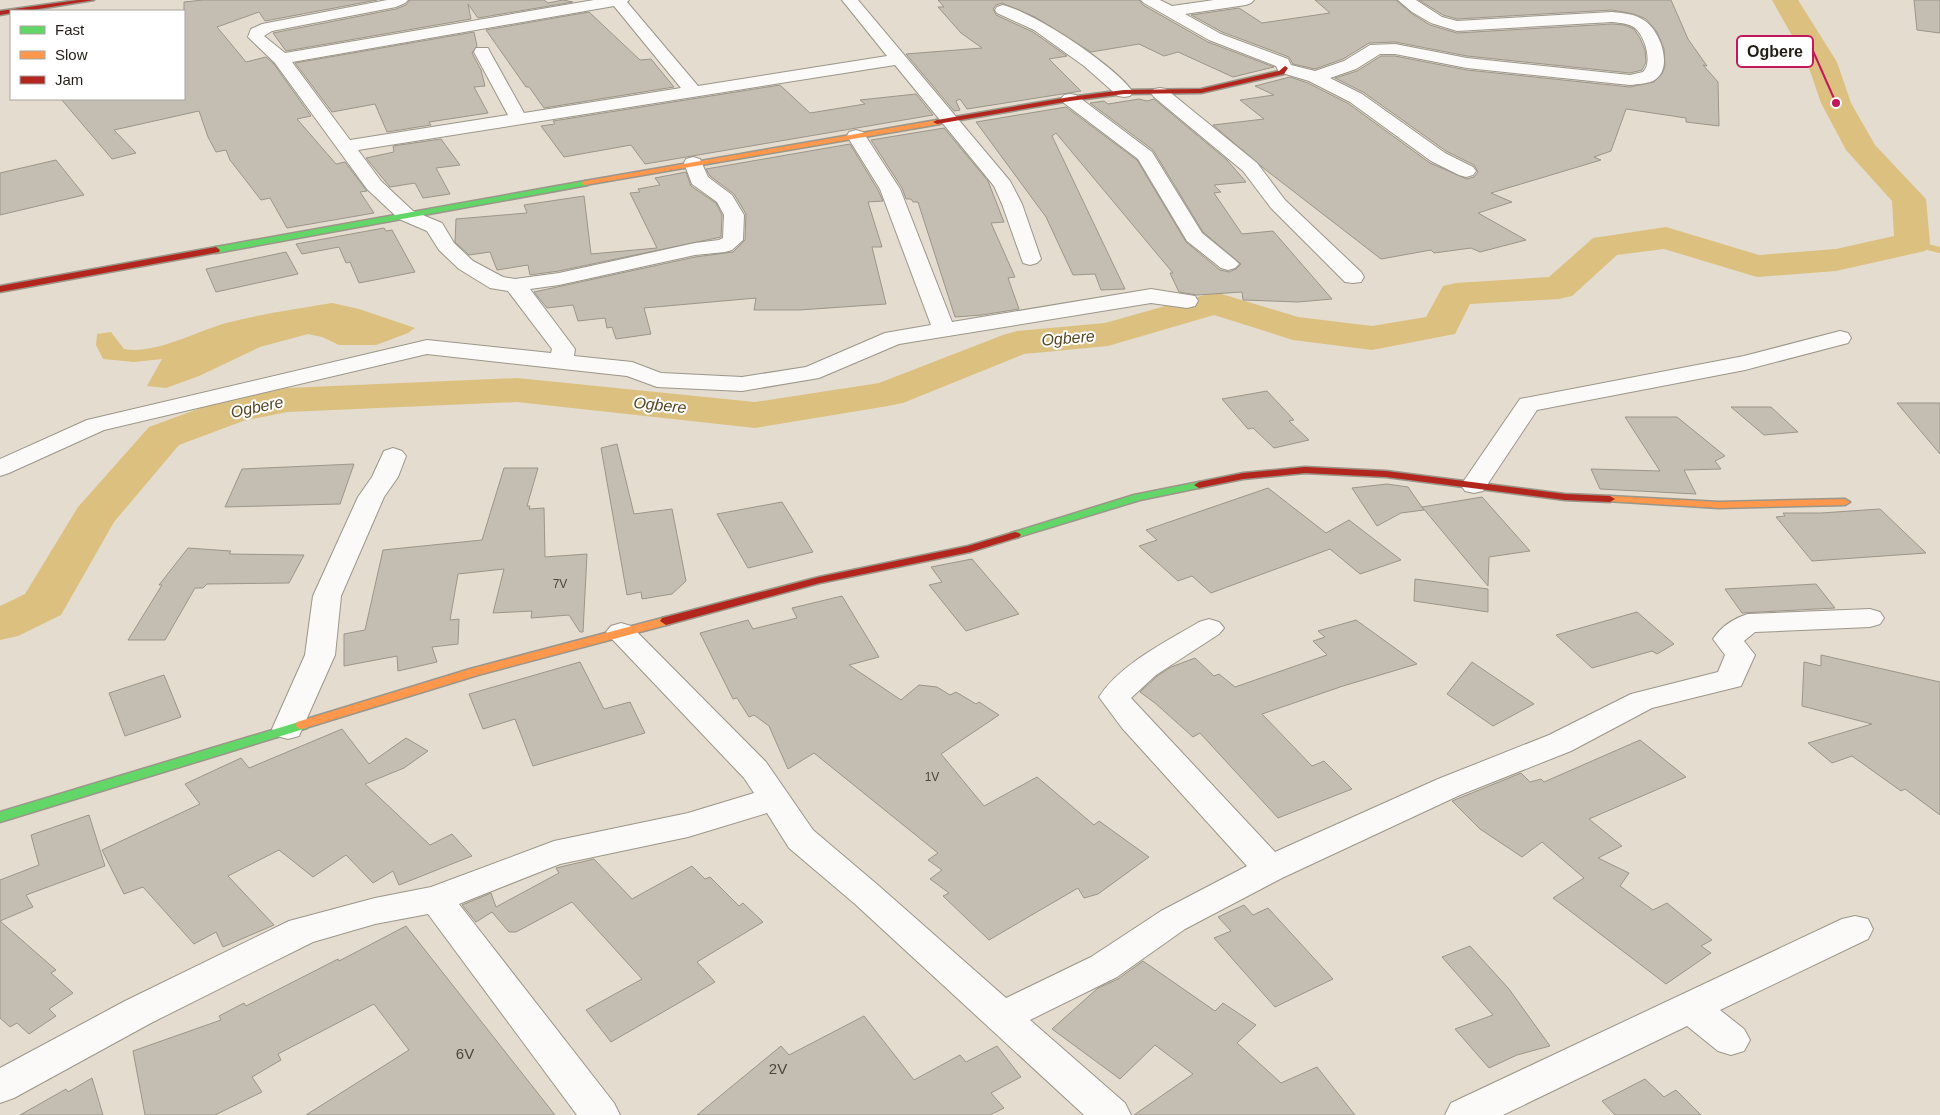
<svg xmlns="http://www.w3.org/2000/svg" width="1940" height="1115" font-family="Helvetica,sans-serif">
	<rect width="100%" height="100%" fill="#e4dcce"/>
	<path fill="#dcc080" d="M 332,303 L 359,309 L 415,328 L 408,333 L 376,345 L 339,345 L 322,337 L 308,334 L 260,347 L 199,376 L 166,388 L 147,386 L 162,359 L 134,362 L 103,359 L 96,345 L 97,334 L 111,332 L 124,349 C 154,355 197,331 226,323 C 261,314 296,309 332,303 Z"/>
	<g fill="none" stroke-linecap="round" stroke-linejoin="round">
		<path stroke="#dcc080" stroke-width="6" d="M 1912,243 L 1940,250"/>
		<path fill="#dcc080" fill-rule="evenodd" d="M 1772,0 L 1798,0 L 1837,62 L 1851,103 L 1875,145 L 1926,199 L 1930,243 L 1925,251 L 1836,271 L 1757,277 L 1664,249 L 1617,255 L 1572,296 L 1559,299 L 1470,304 L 1455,334 L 1372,350 L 1293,340 L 1214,315 L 1108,346 L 1024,354 L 903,403 L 888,406 L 755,428 L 517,402 L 287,412 L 243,421 L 179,445 L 114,522 L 61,615 L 18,636 L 0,640 L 0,606 L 25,594 L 78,507 L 149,427 L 217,402 L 287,388 L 517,378 L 755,402 L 879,383 L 1003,335 L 1017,331 L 1105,323 L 1215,292 L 1298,317 L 1372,326 L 1426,317 L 1443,286 L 1456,283 L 1549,277 L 1593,238 L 1666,227 L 1759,255 L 1836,249 L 1894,236 L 1892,201 L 1846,150 L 1821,103 L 1807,62 Z"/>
	</g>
	<g fill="#c4bdb2" stroke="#9b958a">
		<path d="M 203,0 L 377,0 L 265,21 L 259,12 L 217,27 L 246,62 L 266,57 L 274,64 L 311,116 L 297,119 L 336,164 L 345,162 L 367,191 L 360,192 L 374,213 L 287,228 L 270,198 L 261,200 L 230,160 L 226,150 L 216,152 L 208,137 L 199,111 L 114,130 L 136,153 L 112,159 L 61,99 L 184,99 L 184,2 Z"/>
		<path d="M 410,0 L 544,0 L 548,3 L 563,0 L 573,2 L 478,18 L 468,4 L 471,19 L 286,51 L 273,33 L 396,9 L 406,5 Z"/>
		<path d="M 938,0 L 1139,0 L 1143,5 L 1208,42 L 1274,67 L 1233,77 L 1178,52 L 1164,56 L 1139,44 L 1091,52 L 1035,17 L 1002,3 L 996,5 L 993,9 L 996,15 L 1033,32 L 1067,56 L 1049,59 L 1081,91 L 967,109 L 960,99 L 956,101 L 960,110 L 954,111 L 906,54 L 982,48 L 961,33 L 938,7 L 944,7 Z"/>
		<path d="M 1315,0 L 1396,0 L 1411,13 L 1430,25 L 1457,33 L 1612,24 L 1624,25 L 1634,29 L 1640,38 L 1645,50 L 1646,62 L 1642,70 L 1630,73 L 1467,56 L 1395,42 L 1369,43 L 1343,59 L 1315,69 L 1293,64 L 1289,57 L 1222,32 L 1191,15 L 1239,8 L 1262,23 L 1330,13 Z"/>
		<path d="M 1419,0 L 1671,0 L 1688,39 L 1707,66 L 1703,65 L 1718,82 L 1719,126 L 1686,122 L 1686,118 L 1626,109 L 1611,151 L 1594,157 L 1601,160 L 1491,193 L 1512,202 L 1478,213 L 1526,240 L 1480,252 L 1471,248 L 1434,253 L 1431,250 L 1381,259 L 1262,167 L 1213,125 L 1264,119 L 1240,100 L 1274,95 L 1255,86 L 1290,77 L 1308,83 L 1349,104 L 1430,163 L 1467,179 L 1474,177 L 1478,172 L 1474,165 L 1446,151 L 1363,92 L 1335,78 L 1357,71 L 1381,56 L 1395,56 L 1467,70 L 1630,87 L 1654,82 L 1662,74 L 1665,66 L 1664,49 L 1657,32 L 1646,19 L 1634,14 L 1612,10 L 1457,19 L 1443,15 Z"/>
		<path d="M 1914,0 L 1940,0 L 1940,33 L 1917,30 Z"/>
		<path d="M 589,12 L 640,60 L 651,59 L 674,87 L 544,108 L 529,87 L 526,87 L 486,30 Z"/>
		<path d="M 474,32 L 477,46 L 472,53 L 481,70 L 485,86 L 474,87 L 488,113 L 429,122 L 431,125 L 387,132 L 375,104 L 332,112 L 295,63 Z"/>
		<path d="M 780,85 L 810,113 L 865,104 L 860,100 L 916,94 L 933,115 L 645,164 L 631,145 L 564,157 L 541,126 L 555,124 L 553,121 Z"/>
		<path d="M 1139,99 L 1147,101 L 1154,99 L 1227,160 L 1246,182 L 1214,185 L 1221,192 L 1214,193 L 1242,234 L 1273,231 L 1332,299 L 1298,302 L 1243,300 L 1242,292 L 1197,295 L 1179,292 L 1170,273 L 1173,273 L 1056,133 L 1052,136 L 1125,289 L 1101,290 L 1095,274 L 1073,275 L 1046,217 L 976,122 L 1066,107 L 1137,160 L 1186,242 L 1220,270 L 1229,272 L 1236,269 L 1241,264 L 1203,232 L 1153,150 L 1090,103 L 1104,101 L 1108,104 Z"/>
		<path d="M 944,128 L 988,181 L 1004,222 L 991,223 L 1015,277 L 1008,278 L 1019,309 L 982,315 L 955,317 L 918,202 L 913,202 L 911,199 L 906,199 L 902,188 L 871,140 Z"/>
		<path d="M 441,139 L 460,165 L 436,168 L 450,194 L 423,198 L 415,183 L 390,187 L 366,158 L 394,152 L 393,146 Z"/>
		<path d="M 850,144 L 878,190 L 883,201 L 868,202 L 882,247 L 872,247 L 886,304 L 799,310 L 754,310 L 756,298 L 644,308 L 651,334 L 616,339 L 612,327 L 607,328 L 605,318 L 578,321 L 573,305 L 547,308 L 534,292 L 695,257 L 733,252 L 745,240 L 746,214 L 734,194 L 710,176 L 706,169 Z"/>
		<path d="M 56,160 L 84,195 L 0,215 L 0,173 Z"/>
		<path d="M 686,172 L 691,186 L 716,203 L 722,215 L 721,237 L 559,271 L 530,275 L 528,265 L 497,270 L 490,252 L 469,255 L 455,242 L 456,219 L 527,213 L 524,205 L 584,196 L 591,254 L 657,248 L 630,193 L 640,192 L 638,189 L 660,185 L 655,178 Z"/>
		<path d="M 384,228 L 386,231 L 392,230 L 415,272 L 359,283 L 350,262 L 346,263 L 339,247 L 302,254 L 296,244 Z"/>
		<path d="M 286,252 L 298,274 L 216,292 L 206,269 Z"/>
		<path d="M 1267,391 L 1294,420 L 1289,421 L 1309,440 L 1274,448 L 1253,428 L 1248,429 L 1222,399 Z"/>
		<path d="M 1897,403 L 1940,403 L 1940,454 Z"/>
		<path d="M 1731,407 L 1771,407 L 1798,432 L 1764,435 Z"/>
		<path d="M 1625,417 L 1677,417 L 1725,456 L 1715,461 L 1721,469 L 1684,470 L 1696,494 L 1600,489 L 1591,469 L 1660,471 Z"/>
		<path d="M 617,444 L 634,514 L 672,509 L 686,581 L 672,594 L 642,599 L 641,592 L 627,595 L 601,448 Z"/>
		<path d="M 354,464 L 340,504 L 225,507 L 242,469 Z"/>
		<path d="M 504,468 L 538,468 L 527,506 L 530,506 L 529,509 L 544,508 L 545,557 L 587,554 L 583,632 L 580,632 L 569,615 L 531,618 L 532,611 L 493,613 L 504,569 L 458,574 L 450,620 L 459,619 L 458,644 L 432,647 L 437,662 L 398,671 L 397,656 L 344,666 L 344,634 L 365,630 L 383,550 L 482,540 Z"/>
		<path d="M 1387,484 L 1408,487 L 1424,510 L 1401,513 L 1377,526 L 1352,488 Z"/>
		<path d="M 1268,488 L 1326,533 L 1349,520 L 1401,560 L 1360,574 L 1330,549 L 1211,593 L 1192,576 L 1178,581 L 1139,546 L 1157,540 L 1146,530 Z"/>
		<path d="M 1482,497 L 1530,551 L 1489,557 L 1488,586 L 1422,507 Z"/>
		<path d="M 782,502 L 813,552 L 748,568 L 717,514 Z"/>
		<path d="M 1880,509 L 1926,553 L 1812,561 L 1776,517 L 1785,516 L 1783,513 L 1821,513 Z"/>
		<path d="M 188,548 L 231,551 L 229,554 L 304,555 L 289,583 L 207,584 L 203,588 L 195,588 L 165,640 L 128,640 L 162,585 L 159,585 Z"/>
		<path d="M 972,559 L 1019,614 L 966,631 L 929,585 L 942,582 L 931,567 Z"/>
		<path d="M 1415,579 L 1488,589 L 1488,612 L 1414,601 Z"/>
		<path d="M 1816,584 L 1835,608 L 1742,613 L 1725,589 Z"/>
		<path d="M 842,596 L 879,657 L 849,665 L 901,700 L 919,685 L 937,687 L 950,695 L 956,692 L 976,704 L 979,702 L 999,715 L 941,754 L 984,806 L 1037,777 L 1094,825 L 1099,821 L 1149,857 L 1098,894 L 1084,898 L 1078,888 L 989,940 L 943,896 L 949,893 L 930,879 L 942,870 L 928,860 L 938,853 L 814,753 L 788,769 L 769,726 L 754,715 L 749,717 L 737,698 L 733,699 L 700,633 L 748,620 L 753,629 L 797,618 L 792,608 Z"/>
		<path d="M 1637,612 L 1674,644 L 1657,654 L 1652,651 L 1592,668 L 1556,635 Z"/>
		<path d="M 1356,620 L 1417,664 L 1343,686 L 1262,714 L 1312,766 L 1324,761 L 1352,789 L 1278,818 L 1200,733 L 1193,737 L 1155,703 L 1140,692 L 1157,676 L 1171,667 L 1195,658 L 1214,676 L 1219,674 L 1235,687 L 1327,655 L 1313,641 L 1325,637 L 1318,631 Z"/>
		<path d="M 1821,655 L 1940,682 L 1940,815 L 1905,789 L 1901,791 L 1852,756 L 1832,763 L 1808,743 L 1872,724 L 1802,706 L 1804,662 L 1821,666 Z"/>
		<path d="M 580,662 L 604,709 L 630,702 L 645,733 L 533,766 L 515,719 L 483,729 L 469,694 Z"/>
		<path d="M 1472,662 L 1534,704 L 1493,726 L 1447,694 Z"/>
		<path d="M 164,675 L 181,717 L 125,736 L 109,693 Z"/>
		<path d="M 342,729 L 369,764 L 406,738 L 428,751 L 404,768 L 365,784 L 430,845 L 452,834 L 472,856 L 399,885 L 393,871 L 373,883 L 346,855 L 313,877 L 279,850 L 228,876 L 274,925 L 223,947 L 216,932 L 194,944 L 143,887 L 124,894 L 102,850 L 200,804 L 185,784 L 241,758 L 249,768 Z"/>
		<path d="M 1640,740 L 1686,777 L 1589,819 L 1622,846 L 1598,858 L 1629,873 L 1620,886 L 1653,910 L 1667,903 L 1712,940 L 1701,946 L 1711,953 L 1666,984 L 1553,898 L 1584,878 L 1542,842 L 1522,857 L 1480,829 L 1452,801 L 1521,773 L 1530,782 L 1541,779 L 1544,782 Z"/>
		<path d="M 89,815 L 105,866 L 26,895 L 33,907 L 0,921 L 56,970 L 51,973 L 73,993 L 49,1009 L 56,1016 L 29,1034 L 17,1023 L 10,1027 L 0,1018 L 0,880 L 39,865 L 31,835 Z"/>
		<path d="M 594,859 L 632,899 L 692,866 L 705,879 L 710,877 L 739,906 L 743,903 L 763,922 L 697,962 L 715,982 L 611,1042 L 586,1010 L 642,979 L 572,902 L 516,932 L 509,932 L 492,912 L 476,922 L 462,905 L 491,893 L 496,907 L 559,873 L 556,868 Z"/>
		<path d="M 1244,905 L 1253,915 L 1268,908 L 1333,979 L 1275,1007 L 1214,938 L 1231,931 L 1218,917 Z"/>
		<path d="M 406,926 L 555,1115 L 306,1115 L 409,1050 L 374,1004 L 278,1054 L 281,1060 L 252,1077 L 262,1092 L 215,1115 L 145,1115 L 133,1051 L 221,1020 L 219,1016 L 244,1003 L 246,1006 L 338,959 L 339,961 Z"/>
		<path d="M 1470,946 L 1509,989 L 1550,1046 L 1517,1055 L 1489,1068 L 1455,1029 L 1493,1015 L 1442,957 Z"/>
		<path d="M 1143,961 L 1215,1011 L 1223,1003 L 1256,1025 L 1237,1043 L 1281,1083 L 1317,1067 L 1355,1115 L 1134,1115 L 1193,1074 L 1155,1045 L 1120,1079 L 1052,1029 L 1098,988 L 1118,979 Z"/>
		<path d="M 864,1016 L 914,1080 L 960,1055 L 966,1062 L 997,1046 L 1021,1077 L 991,1093 L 1004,1108 L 990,1115 L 697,1115 L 781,1046 L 789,1055 Z"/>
		<path d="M 92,1078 L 103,1115 L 20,1115 L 66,1089 L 68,1092 Z"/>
		<path d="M 1645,1079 L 1664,1097 L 1676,1090 L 1701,1115 L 1615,1115 L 1602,1101 Z"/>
	</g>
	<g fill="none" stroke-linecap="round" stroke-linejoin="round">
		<g stroke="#9b968a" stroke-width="2">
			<g id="street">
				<path d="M 387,0 L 408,0 L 405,3 L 396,7 L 272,31 L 264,36 L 285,53 L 594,0 L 629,0 L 627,2 L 698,86 L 887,56 L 842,0 L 858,0 L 1010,181 L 1022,204 L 1041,259 L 1037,263 L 1030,265 L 1023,263 L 1002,204 L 994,186 L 895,65 L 358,150 L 381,181 L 413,211 L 442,223 L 454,243 L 473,261 L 503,277 L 515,279 L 559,273 L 695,243 L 719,240 L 723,238 L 724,215 L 717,202 L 692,184 L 684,163 L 686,159 L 693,157 L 700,159 L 708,177 L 732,195 L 744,215 L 743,240 L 732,250 L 725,252 L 695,255 L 559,285 L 530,289 L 575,349 L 574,356 L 632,362 L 661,373 L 742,377 L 806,367 L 885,333 L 931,325 L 880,189 L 847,136 L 849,132 L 856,130 L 863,132 L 900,189 L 952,322 L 1151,289 L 1195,296 L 1198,301 L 1195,306 L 1187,308 L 1151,303 L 899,344 L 819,378 L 742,391 L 657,387 L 627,376 L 427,354 L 104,430 L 9,473 L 0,476 L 0,459 L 87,420 L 427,340 L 551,353 L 552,349 L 508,291 L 490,288 L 459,269 L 439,250 L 427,231 L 399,219 L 367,189 L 275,63 L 248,37 L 251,29 L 262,24 ZM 614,6 L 681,88 L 524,113 L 490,52 L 488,48 L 476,48 L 474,52 L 508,115 L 350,140 L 292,62 Z"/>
				<path d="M 1141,0 L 1160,0 L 1172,6 L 1214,0 L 1254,0 L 1251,3 L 1246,5 L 1185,14 L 1221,34 L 1288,59 L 1291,65 L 1315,71 L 1344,61 L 1370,45 L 1395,44 L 1467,58 L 1630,75 L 1643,72 C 1653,63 1645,36 1635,28 C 1628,23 1620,23 1612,22 L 1457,31 L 1431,23 L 1412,12 L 1398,0 L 1416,0 L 1442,17 L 1457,21 L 1612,12 C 1623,13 1636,14 1645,21 C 1660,31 1673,66 1656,79 C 1649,84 1638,84 1630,85 L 1467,68 L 1395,54 L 1380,54 L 1356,69 L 1330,78 L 1362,94 L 1445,153 L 1473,167 L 1476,171 L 1473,175 L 1466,177 L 1459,175 L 1431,161 L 1350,102 L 1309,81 L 1279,72 L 1276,66 L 1209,40 L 1144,3 Z"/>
				<path d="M 1003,5 C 1035,13 1114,65 1133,92 L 1130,96 L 1124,97 L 1118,96 L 1084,66 L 1034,30 L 997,13 L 995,10 L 997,7 Z"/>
				<path d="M 1160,88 L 1166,89 L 1257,163 L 1285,200 L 1361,272 L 1364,277 L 1361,282 L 1353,283 L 1345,282 L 1271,208 L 1243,171 L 1154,97 L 1151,93 L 1154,89 Z"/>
				<path d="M 1070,94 L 1076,95 L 1152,152 L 1202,233 L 1235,260 L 1239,264 L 1235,268 L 1228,270 L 1221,268 L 1187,241 L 1138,159 L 1064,103 L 1061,99 L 1064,95 Z"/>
				<path d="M 1840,331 L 1848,333 L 1851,338 L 1848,343 L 1745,370 L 1537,410 L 1483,491 L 1474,493 L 1465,491 L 1461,485 L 1520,399 L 1744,356 Z"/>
				<path d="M 393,448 L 402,451 L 406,456 L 398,477 L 384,497 L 341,596 L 335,655 L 299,736 L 288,739 L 277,736 L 272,729 L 305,655 L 313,596 L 358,497 L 372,477 L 384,451 Z"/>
				<path d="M 1870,609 L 1880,612 L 1884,618 L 1880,624 L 1870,627 L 1755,632 L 1744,641 L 1755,655 L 1741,686 L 1652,708 L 1571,751 L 1460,795 L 1282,878 L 1185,929 L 1117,977 L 1030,1020 L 1125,1103 L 1131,1115 L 1084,1115 L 855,904 L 789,848 L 767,813 L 688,837 L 560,864 L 459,904 L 614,1103 L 620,1115 L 577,1115 L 428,914 L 375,924 L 313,942 L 151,1023 L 14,1098 L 0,1103 L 0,1068 L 125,1001 L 289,921 L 375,898 L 431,887 L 554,841 L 688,813 L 754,793 L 744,778 L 611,638 L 606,632 L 611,626 L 621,623 L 631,626 L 766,762 L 813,830 L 879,886 L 1006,998 L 1091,957 L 1161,911 L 1247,866 L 1122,728 L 1099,697 C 1120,664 1166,642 1199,622 L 1209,619 L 1219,622 L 1224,628 L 1219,634 L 1156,675 L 1131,698 L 1275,852 L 1438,779 L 1549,735 L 1631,694 L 1718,672 L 1725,655 L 1713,639 C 1721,627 1734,618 1748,614 Z"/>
				<path d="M 1855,916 L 1868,919 L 1873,929 L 1868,939 L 1720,1010 L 1744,1029 L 1750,1040 L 1744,1051 L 1731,1055 L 1718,1051 L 1687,1026 L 1503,1115 L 1445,1115 L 1451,1103 L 1842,919 Z"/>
			</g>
		</g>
		<g stroke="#9b968a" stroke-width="3">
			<g id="fast">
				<path d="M 585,181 L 588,181 L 588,185 L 216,253 L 212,250 L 216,247 Z"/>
				<path d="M 1199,482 L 1203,483 L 1204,485 L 1203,487 L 1140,500 L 1015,538 L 1009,535 L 1011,533 L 1134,495 Z"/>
				<path d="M 302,721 L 307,722 L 308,725 L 307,728 L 0,822 L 0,812 Z"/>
			</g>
		</g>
		<g stroke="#9b968a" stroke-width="3">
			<g id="slow">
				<path d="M 937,120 L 941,122 L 940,124 L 585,185 L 581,183 L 585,181 Z"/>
				<path d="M 1610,496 L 1719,502 L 1845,499 L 1850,502 L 1845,505 L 1719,508 L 1606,501 L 1605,499 L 1606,497 Z"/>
				<path d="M 666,617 L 672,621 L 670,624 L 478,675 L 302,729 L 297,728 L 296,725 L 297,722 L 470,669 Z"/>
			</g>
		</g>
		<g stroke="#9b968a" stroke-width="3">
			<g id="jam">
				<path d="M 78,0 L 94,0 L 26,11 L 11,11 L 11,13 L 0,15 L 0,11 Z"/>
				<path d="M 1285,66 L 1288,68 L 1284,74 L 1201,93 L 1124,94 L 1070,101 L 937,124 L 933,122 L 937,120 L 1070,97 L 1124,90 L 1201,89 L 1279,71 Z"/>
				<path d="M 216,247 L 220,250 L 219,252 L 0,292 L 0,286 Z"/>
				<path d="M 1305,467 L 1386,471 L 1565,494 L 1610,496 L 1615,499 L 1610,502 L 1565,500 L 1386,477 L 1305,473 L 1243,479 L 1199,488 L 1194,485 L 1199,482 L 1243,473 Z"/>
				<path d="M 1015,532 L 1019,533 L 1021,535 L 1019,537 L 970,552 L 820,583 L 666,625 L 660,621 L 662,618 L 819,577 L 968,546 Z"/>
			</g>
		</g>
		<use href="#street" fill="#fbfaf8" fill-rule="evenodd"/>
		<use href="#fast" fill="#63d668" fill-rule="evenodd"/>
		<use href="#slow" fill="#ff974d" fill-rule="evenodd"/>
		<use href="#jam" fill="#b3261e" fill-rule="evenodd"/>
	</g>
	<g text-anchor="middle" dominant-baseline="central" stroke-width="4" stroke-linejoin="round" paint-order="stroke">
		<g font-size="12" fill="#4a463c">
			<text x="560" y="584">7V</text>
			<text x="932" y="777">1V</text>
		</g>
		<g font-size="15" fill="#4a463c">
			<text x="465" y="1053">6V</text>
			<text x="778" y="1068">2V</text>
		</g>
		<g font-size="16" font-style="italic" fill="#564722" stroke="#fff">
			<text transform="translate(1068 338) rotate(-5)">Ogbere</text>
			<text transform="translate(660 405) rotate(6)">Ogbere</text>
			<text transform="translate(257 407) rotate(-12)">Ogbere</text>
		</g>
	</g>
	<path fill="none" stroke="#c2185b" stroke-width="2" d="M1836 103L1813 51"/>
	<circle fill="#c2185b" stroke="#fff" stroke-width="2" cx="1836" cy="103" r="5"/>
	<rect fill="#fff" stroke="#c2185b" stroke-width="2" x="1737" y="36" width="76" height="31" rx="5"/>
	<g font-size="16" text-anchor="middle" font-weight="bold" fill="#221e14">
		<text x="1775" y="57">Ogbere</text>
	</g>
	<rect x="10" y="10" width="175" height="90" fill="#ffffff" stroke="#a7a5a1"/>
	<rect x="20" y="26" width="25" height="8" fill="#63d668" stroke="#a7a5a1"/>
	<text x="55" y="35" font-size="15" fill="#221e14">Fast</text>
	<rect x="20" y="51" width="25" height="8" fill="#ff974d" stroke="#a7a5a1"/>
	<text x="55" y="60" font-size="15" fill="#221e14">Slow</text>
	<rect x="20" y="76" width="25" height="8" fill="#b3261e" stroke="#a7a5a1"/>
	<text x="55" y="85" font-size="15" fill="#221e14">Jam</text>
</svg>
